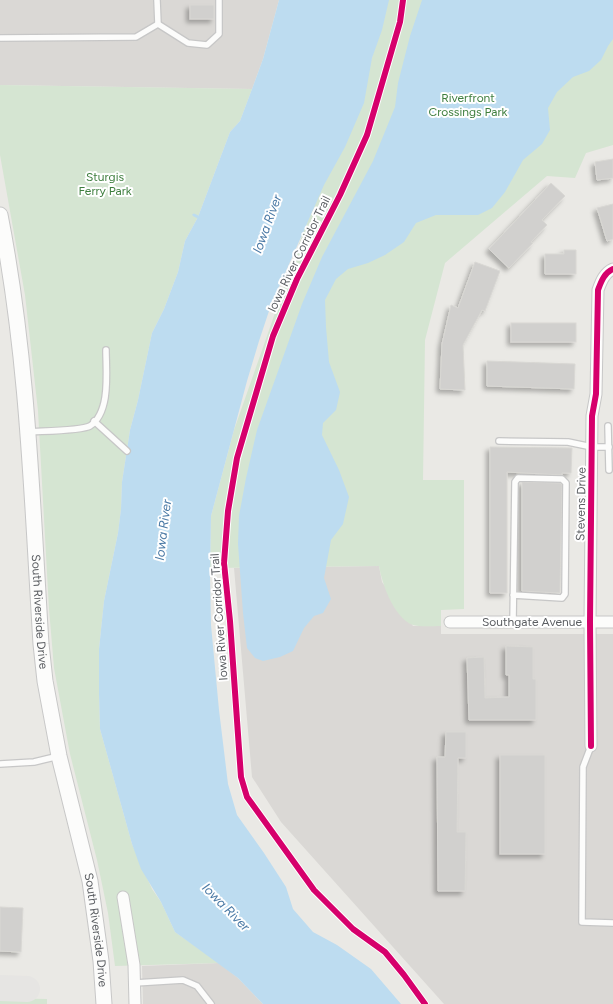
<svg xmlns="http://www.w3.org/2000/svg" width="613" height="1004" font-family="Figtree,sans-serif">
	<defs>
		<filter id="shadow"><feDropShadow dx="-3.5" dy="3.5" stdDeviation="2" flood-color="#0004"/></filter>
	</defs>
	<rect width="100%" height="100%" fill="#eae9e5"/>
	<g fill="#dad8d5">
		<path d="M 0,0 L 279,0 L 263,59 L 252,89 L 0,85 Z"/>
		<path d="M 379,566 L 382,582 L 413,626 L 441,626 L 441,634 L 613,634 L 613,1004 L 444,1004 L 281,822 L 252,777 L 234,568 Z"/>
		<path d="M 219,963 L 238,978 L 263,1004 L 143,1004 L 142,966 Z"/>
	</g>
	<g fill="#d5e5d2">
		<path d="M 383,0 L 613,0 L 613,145 L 586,153 L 575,178 L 547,176 L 445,263 L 425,340 L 423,480 L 464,480 L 464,609 L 441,610 L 441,626 C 434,626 419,627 413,625 C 394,618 382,584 379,566 L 210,568 L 211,516 L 234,430 L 303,233 L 372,58 Z"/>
		<path d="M 0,85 L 252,89 L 240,121 L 230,132 L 198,217 L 185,241 L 178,272 L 164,309 L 152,333 L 138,400 L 130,430 L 122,482 L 121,509 L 118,533 L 104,601 L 99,649 L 99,694 L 100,729 L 132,844 L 152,889 L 161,902 L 175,932 L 219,963 L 115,966 L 108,913 L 97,860 L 70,754 L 54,668 L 49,609 L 38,411 L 25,295 L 0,155 Z"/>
		<path d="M 0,998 L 47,999 L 47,1004 L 0,1004 Z"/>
	</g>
	<g fill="#bddcf0">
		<path d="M 279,0 L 389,0 L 382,30 L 372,58 L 364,103 L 345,147 L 324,185 L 271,305 L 259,341 L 247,381 L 211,516 L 210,576 L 211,625 L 219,710 L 228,784 L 237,815 L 264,853 L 286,887 L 293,909 L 313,932 L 337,945 L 371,969 L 401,1004 L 263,1004 L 238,978 L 175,932 L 161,902 L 141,869 L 132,844 L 100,729 L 99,694 L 99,649 L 104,601 L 118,533 L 121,509 L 122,482 L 130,430 L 138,400 L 152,333 L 164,309 L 178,272 L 185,241 L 198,217 L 230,132 L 240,121 L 252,89 L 263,59 Z"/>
		<path d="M 422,0 L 613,0 L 613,39 L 608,46 L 601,60 L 589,71 L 573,77 L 557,92 L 548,108 L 550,130 L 542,144 L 523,160 L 505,192 L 492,208 L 478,215 L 436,215 L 416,223 L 404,242 L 385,255 L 368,263 L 348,269 L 336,279 L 325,300 L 326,327 L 329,362 L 340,392 L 336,410 L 323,423 L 322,435 L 339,470 L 349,497 L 343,524 L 331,540 L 324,578 L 331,599 L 323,613 L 314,616 L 304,628 L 293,651 L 280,657 L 263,661 L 255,658 L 247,648 L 243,613 L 238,544 L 239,516 L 246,478 L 257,430 L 302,304 L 322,257 L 373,161 L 395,107 L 398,83 L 410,36 Z"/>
	</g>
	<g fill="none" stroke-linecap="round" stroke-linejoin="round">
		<path stroke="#bddcf0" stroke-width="3" d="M 194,215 L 198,217"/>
		<path stroke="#e6e5e3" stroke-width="26" d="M 0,988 L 27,989"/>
	</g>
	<g fill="#d1d0ce" stroke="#d9d8d4" filter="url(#shadow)">
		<rect x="190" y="5" width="24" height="14"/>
		<path d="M 613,159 L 613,178 L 597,180 L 595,162 Z"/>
		<path d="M 551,183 L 565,196 L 542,220 L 547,225 L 531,242 L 533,243 L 509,268 L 489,249 Z"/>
		<path d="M 613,204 L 613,239 L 607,241 L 597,208 Z"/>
		<path d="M 564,250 L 576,250 L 576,274 L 545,274 L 545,254 L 564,254 Z"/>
		<path d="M 475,262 L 500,271 L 485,311 L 482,310 L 463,345 L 465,390 L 440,389 L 442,344 L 451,305 L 458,308 Z"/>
		<rect x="511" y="323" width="65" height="19"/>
		<path d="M 487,361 L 575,364 L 574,389 L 487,386 Z"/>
		<path d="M 490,447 L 572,448 L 571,473 L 562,473 L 562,475 L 507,472 L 507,593 L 490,593 Z"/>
		<path d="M 522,482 L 560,483 L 562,485 L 560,593 L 522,591 Z"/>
		<path d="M 506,646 L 533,647 L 533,679 L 536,679 L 536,720 L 469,720 L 467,658 L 484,657 L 485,698 L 509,697 L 509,675 L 506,675 Z"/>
		<path d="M 446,732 L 466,732 L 466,758 L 458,758 L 457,832 L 466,832 L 465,891 L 438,891 L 437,757 L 445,757 Z"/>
		<rect x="500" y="755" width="45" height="99"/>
		<path d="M 0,907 L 23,908 L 21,952 L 0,951 Z"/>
	</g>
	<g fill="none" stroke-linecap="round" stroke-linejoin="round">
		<g stroke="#c7c7c7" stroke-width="8">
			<g id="lane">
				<path d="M 157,0 L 158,24 L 188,43 L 207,45 L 219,34 L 219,0"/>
				<path d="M 0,38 L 136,37 L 158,24"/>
				<path d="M 94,421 L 127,451"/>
				<path d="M 608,426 L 609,470"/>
				<path d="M 28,432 C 40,431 81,431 90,426 C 111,412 106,372 106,350"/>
				<path d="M 499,441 L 568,442 L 592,447 L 609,447"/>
				<path d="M 513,622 L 515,482 L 518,478 L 562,479 L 566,483 L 565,594 L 562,598 L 513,595"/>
				<path d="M 591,746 L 583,767 L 582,922 L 613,923"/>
				<path d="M 0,764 L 34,762 L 59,756"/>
				<path d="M 135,983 L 183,980 L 197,986 L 211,1004"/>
			</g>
		</g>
		<g stroke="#c7c7c7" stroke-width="13">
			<g id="street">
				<path d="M 450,622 L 613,622"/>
				<path d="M 591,746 L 590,622 L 592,416 L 596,394 L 598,290 C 601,282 604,273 613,269"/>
				<path d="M 123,897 L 134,965 L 135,1004"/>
			</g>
		</g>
		<g stroke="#c7c7c7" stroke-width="17">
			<g id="secondary">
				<path id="s1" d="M 0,215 C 28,357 32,501 41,644 L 45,681 L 59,756 L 90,881 L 101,961 L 104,1004"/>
			</g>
		</g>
		<use href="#lane" stroke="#fcfcfb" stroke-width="5.5"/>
		<use href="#street" stroke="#fcfcfb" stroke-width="11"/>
		<use href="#secondary" stroke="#fcfcfb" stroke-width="15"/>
		<g stroke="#fff" stroke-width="8">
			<g id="cycleway">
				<path d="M 403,0 L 400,22 L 367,135 L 340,195 L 297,279 L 273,336 L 237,458 L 228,511 L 224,563 L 230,621 L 241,777 L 247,797 L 314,890 L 353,929 L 385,952 L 404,975 L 425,1004"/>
				<path d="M 591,746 L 590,622 L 592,416 L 596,394 L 598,290 C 601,282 604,273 613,269"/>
			</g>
		</g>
		<use href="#cycleway" stroke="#d6006c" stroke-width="6"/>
	</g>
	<g text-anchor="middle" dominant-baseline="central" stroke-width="4" stroke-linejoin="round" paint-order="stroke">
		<g font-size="12" fill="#3e7e3e" stroke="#fff">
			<text x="468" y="98">Riverfront<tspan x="468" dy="14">Crossings Park</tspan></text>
			<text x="105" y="177">Sturgis<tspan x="105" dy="14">Ferry Park</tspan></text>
		</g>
		<g font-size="12" fill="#5b5e62" stroke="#fff">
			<text transform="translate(299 254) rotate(-64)">Iowa River Corridor Trail</text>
			<text transform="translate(581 504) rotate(-89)">Stevens Drive</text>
			<text stroke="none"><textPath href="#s1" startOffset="399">South Riverside Drive</textPath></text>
			<text transform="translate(219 617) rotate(-94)">Iowa River Corridor Trail</text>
			<text x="532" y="622">Southgate Avenue</text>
			<text stroke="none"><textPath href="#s1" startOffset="723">South Riverside Drive</textPath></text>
		</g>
		<g font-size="13" font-style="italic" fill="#4a79a5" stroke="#fff">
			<text transform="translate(267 224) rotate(-70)">Iowa River</text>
			<text transform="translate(163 530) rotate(-83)">Iowa River</text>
			<text transform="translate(226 907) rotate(45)">Iowa River</text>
		</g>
	</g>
</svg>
